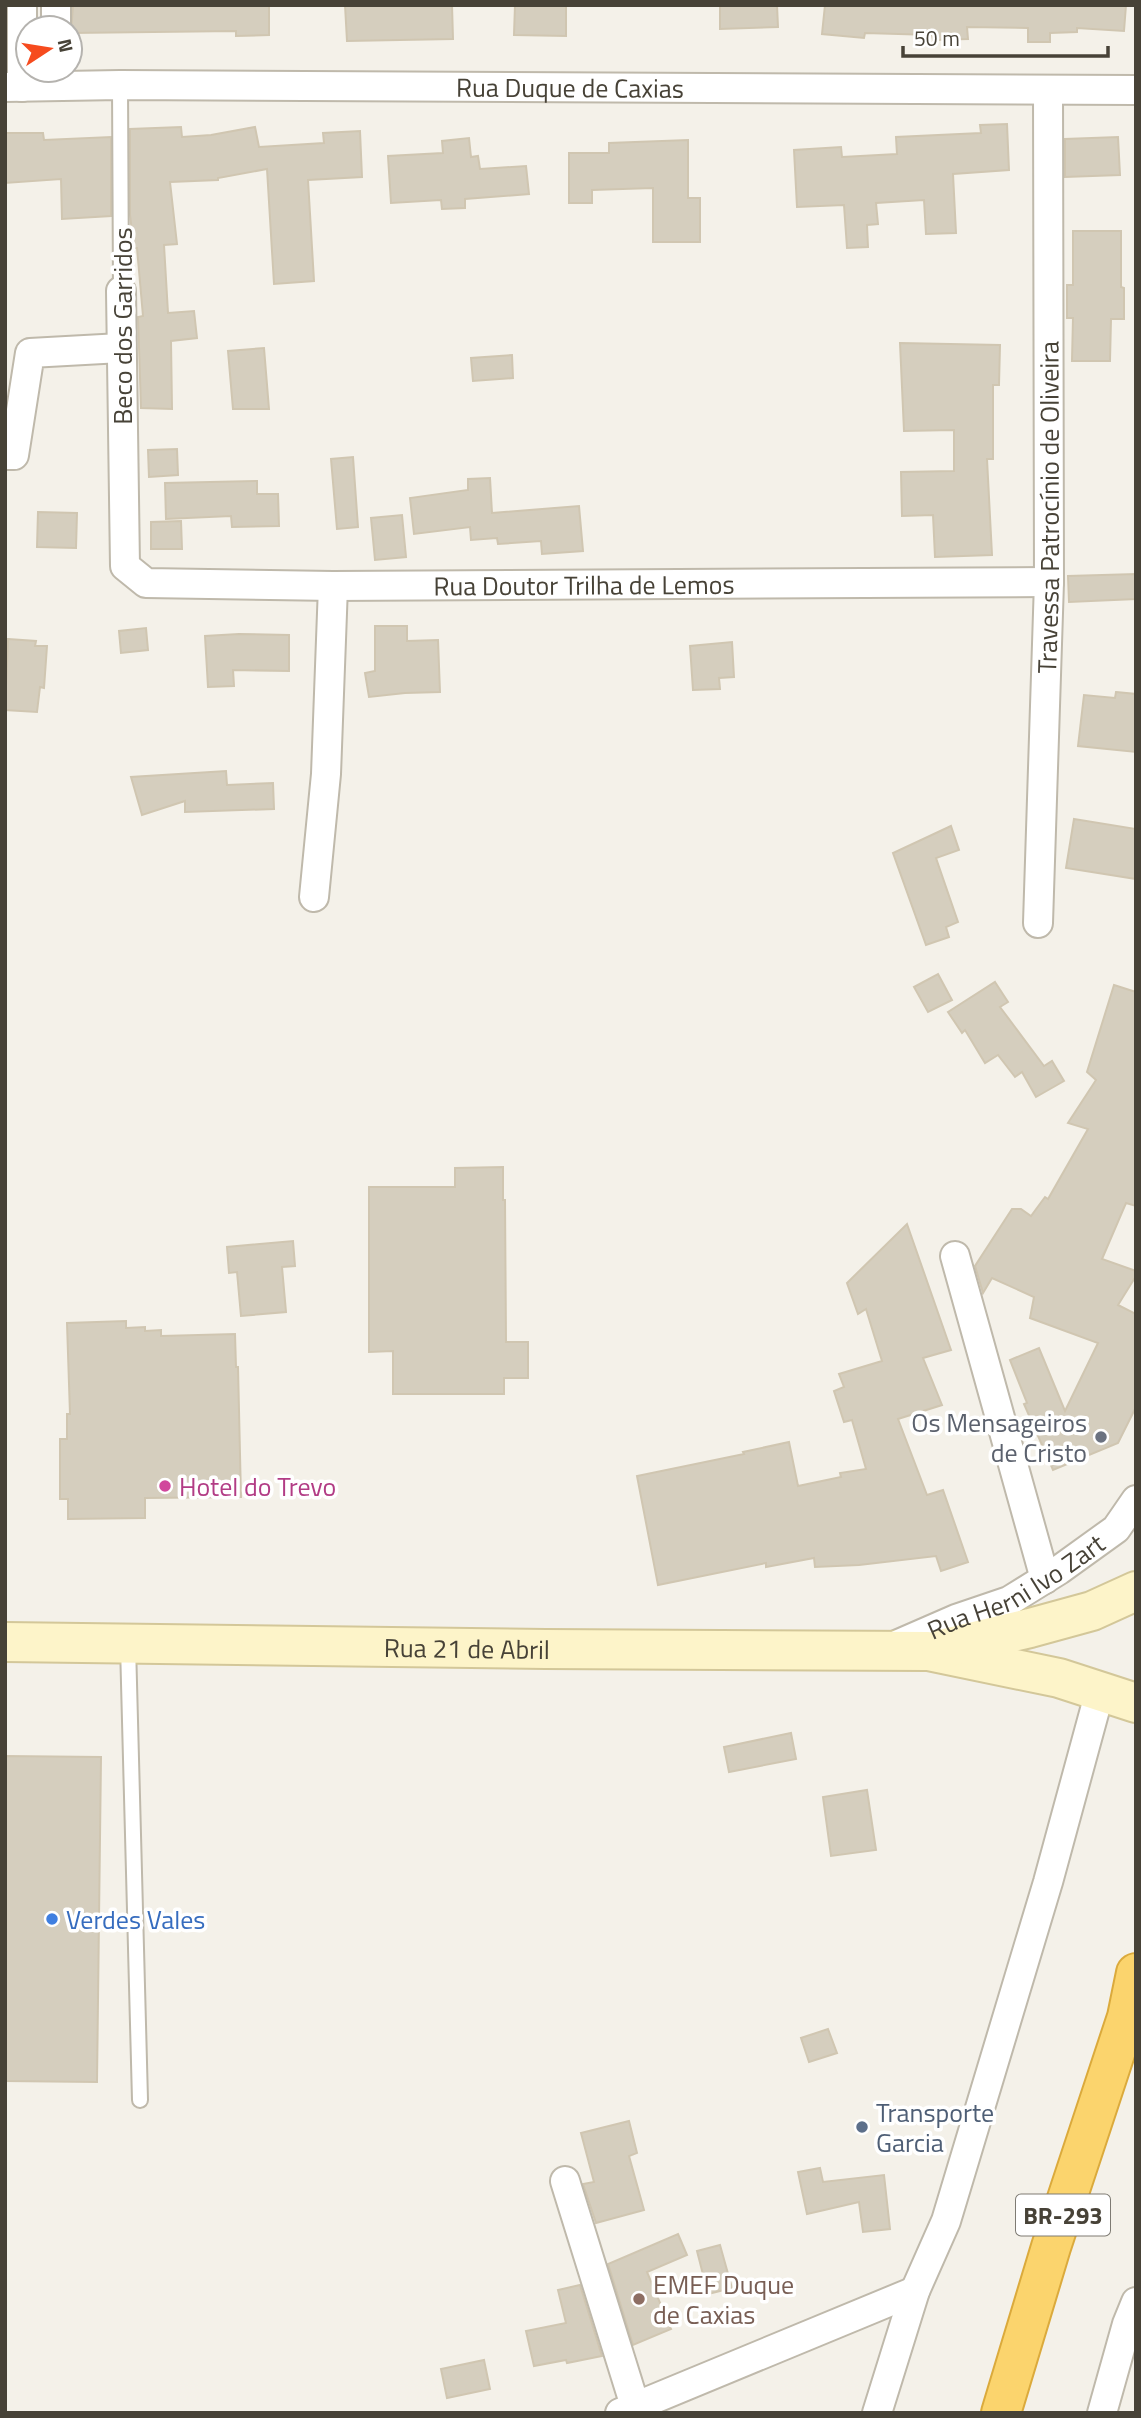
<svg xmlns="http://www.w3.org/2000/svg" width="1141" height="2418" font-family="'Titillium Web',sans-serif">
	<rect width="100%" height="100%" fill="#f4f1e9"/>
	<g fill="#d5cebe" stroke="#d0c6b1" stroke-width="2">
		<path d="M 73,5 L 269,5 L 269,35 L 236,36 L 236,31 L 71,33 Z"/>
		<path d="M 345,5 L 452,5 L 453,39 L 347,41 Z"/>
		<path d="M 515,5 L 566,5 L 566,36 L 514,35 Z"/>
		<path d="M 720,5 L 777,5 L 778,27 L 720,29 Z"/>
		<path d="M 825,5 L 1126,5 L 1124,31 L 1077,28 L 1077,32 L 1050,33 L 1050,42 L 1028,42 L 1028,28 L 967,27 L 968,39 L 933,40 L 932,35 L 865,33 L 864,38 L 822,34 Z"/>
		<path d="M 1007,124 L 1009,170 L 953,174 L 956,233 L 926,234 L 924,200 L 876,203 L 878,224 L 867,225 L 868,247 L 847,248 L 844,205 L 797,207 L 794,150 L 841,147 L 842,157 L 897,154 L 896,137 L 981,133 L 980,125 Z"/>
		<path d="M 181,127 L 182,137 L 211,135 L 255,127 L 259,147 L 324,143 L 323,133 L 360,131 L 362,177 L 308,180 L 314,281 L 274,284 L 267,169 L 218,178 L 218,180 L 170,182 L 177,244 L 164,245 L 168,313 L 194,311 L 197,338 L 171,341 L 172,409 L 141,408 L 138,317 L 143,316 L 137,248 L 134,248 L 130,215 L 130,129 Z"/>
		<path d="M 5,133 L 43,133 L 44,140 L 111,137 L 111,216 L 62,219 L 61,179 L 5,183 Z"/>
		<path d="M 1118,137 L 1120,175 L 1065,177 L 1065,139 Z"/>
		<path d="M 469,138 L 471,157 L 478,156 L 480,169 L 526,166 L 529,194 L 465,199 L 465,208 L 442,209 L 441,200 L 391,203 L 388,156 L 443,153 L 442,141 Z"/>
		<path d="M 688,140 L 688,198 L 700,198 L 700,242 L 653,242 L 653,188 L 592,190 L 592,203 L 569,203 L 569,153 L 609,153 L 609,143 Z"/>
		<path d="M 1073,231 L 1121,231 L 1121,287 L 1124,288 L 1124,319 L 1111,319 L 1110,361 L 1072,361 L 1073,318 L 1067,318 L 1067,285 L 1073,285 Z"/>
		<path d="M 900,343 L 1000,345 L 999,385 L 993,385 L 993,459 L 987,459 L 992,555 L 935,557 L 933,515 L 902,516 L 901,472 L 954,471 L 954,430 L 904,431 Z"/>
		<path d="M 264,348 L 269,409 L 233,409 L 228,351 Z"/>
		<path d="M 512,355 L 513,378 L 473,381 L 471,358 Z"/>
		<path d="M 177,449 L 178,475 L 149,477 L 148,450 Z"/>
		<path d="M 353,457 L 358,527 L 337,529 L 331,459 Z"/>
		<path d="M 490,478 L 492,513 L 579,506 L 583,551 L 542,554 L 541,541 L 498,544 L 497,538 L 471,540 L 470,527 L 414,534 L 410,498 L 468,490 L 468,479 Z"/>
		<path d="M 257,481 L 257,494 L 278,494 L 279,526 L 232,527 L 231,516 L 166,519 L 165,483 Z"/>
		<path d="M 38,512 L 77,513 L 76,548 L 37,547 Z"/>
		<path d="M 402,515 L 406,557 L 375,560 L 371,518 Z"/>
		<path d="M 181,521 L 182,549 L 151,549 L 151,522 Z"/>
		<path d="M 1136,574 L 1136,599 L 1069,602 L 1068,576 Z"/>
		<path d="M 375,626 L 407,626 L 407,641 L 438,640 L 440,692 L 405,693 L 369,697 L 365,673 L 375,671 Z"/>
		<path d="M 146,628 L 148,650 L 121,653 L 119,631 Z"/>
		<path d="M 239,634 L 289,635 L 289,671 L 233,670 L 234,686 L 208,687 L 205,636 Z"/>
		<path d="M 8,639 L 36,641 L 35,646 L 47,646 L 44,688 L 40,687 L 37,712 L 5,710 Z"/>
		<path d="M 732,642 L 734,677 L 719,678 L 720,689 L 693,690 L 690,646 Z"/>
		<path d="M 1116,692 L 1136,694 L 1136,752 L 1078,746 L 1084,695 L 1115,698 Z"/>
		<path d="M 226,771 L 227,785 L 273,783 L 274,809 L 185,812 L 185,801 L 142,815 L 131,777 Z"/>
		<path d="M 1074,819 L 1136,829 L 1136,879 L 1066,868 Z"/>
		<path d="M 951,826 L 959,850 L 936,858 L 958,922 L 946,927 L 949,937 L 926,945 L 893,853 Z"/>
		<path d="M 938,974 L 952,1000 L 928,1012 L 914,987 Z"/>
		<path d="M 995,982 L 1008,1002 L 1000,1007 L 1044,1066 L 1052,1061 L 1064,1081 L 1036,1097 L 1022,1072 L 1015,1077 L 998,1055 L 985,1063 L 965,1030 L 962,1033 L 948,1012 Z"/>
		<path d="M 1114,985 L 1136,992 L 1136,1206 L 1126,1203 L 1102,1259 L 1136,1271 L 1136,1276 L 1118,1305 L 1136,1314 L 1136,1407 L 1118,1443 L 1053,1470 L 1024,1404 L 1027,1403 L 1010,1360 L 1039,1348 L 1065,1411 L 1098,1343 L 1030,1318 L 1034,1297 L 992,1278 L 983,1293 L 975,1266 L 1012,1209 L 1021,1209 L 1031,1216 L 1045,1197 L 1048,1199 L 1088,1129 L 1068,1123 L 1096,1080 L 1087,1072 Z"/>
		<path d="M 503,1167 L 503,1200 L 505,1200 L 506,1342 L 528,1342 L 528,1378 L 504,1378 L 504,1394 L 393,1394 L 393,1351 L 369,1352 L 369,1187 L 455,1187 L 455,1168 Z"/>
		<path d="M 907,1224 L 951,1350 L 923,1358 L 942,1405 L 898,1419 L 927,1495 L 943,1490 L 968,1562 L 941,1571 L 936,1556 L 859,1565 L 815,1567 L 814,1558 L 766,1567 L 766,1563 L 658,1585 L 637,1476 L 744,1454 L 743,1452 L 789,1442 L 798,1486 L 841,1477 L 840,1473 L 866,1469 L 852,1420 L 844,1422 L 834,1391 L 844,1387 L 839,1374 L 882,1361 L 866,1309 L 858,1314 L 847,1283 Z"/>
		<path d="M 293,1241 L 295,1266 L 282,1267 L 286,1312 L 241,1316 L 237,1272 L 229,1273 L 227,1247 Z"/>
		<path d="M 126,1321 L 126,1328 L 145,1327 L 145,1331 L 161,1330 L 161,1336 L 235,1334 L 236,1367 L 238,1367 L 241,1497 L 145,1498 L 145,1518 L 68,1519 L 68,1499 L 60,1499 L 60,1439 L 67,1439 L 67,1414 L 70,1414 L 67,1323 Z"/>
		<path d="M 791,1733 L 796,1759 L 729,1772 L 724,1747 Z"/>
		<path d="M 5,1756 L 101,1757 L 97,2082 L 5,2081 Z"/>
		<path d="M 867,1790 L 876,1850 L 831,1856 L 823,1797 Z"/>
		<path d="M 828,2029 L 837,2053 L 809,2062 L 801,2038 Z"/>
		<path d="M 629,2121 L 637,2153 L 629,2156 L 644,2210 L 596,2223 L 583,2184 L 594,2182 L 581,2133 Z"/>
		<path d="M 820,2168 L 823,2182 L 884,2175 L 890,2229 L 863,2232 L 859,2202 L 807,2214 L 798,2172 Z"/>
		<path d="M 678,2234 L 687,2255 L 647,2272 L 671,2329 L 633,2345 L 608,2264 Z"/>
		<path d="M 720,2245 L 732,2288 L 708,2294 L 697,2251 Z"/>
		<path d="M 580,2285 L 602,2356 L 567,2363 L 566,2360 L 534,2366 L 526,2331 L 566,2323 L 558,2290 Z"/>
		<path d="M 484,2360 L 490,2389 L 447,2398 L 441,2369 Z"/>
	</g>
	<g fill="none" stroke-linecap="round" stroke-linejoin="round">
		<g stroke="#bfb9ab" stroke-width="18">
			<g id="lane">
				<path d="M 120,85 L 121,291"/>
				<path d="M 128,1645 L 140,2100"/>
			</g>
		</g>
		<g stroke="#bfb9ab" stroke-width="32">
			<g id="street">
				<path d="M 22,5 L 22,87"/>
				<path d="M 56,5 L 56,28"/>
				<path id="s1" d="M 5,87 L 120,85 L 1136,90"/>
				<path id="s2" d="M 121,291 L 125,566 L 146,583 L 333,586 L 1049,582"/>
				<path d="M 5,455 L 14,455 L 30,353 L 121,348"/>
				<path d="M 314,897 L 326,774 L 333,586"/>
				<path id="s3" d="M 1038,923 L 1049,582 L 1048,90"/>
				<path d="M 955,1256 L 1045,1579"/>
				<path id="s4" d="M 894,1646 L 956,1619 L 1009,1601 L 1059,1570 L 1116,1529 L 1136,1500"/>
				<path d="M 565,2181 L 635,2406"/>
				<path d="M 620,2413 L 915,2291"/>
				<path d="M 877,2413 L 915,2291 L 946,2221 L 1048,1882 L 1100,1691"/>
				<path d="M 1102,2413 L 1127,2324 L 1136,2302"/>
			</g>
		</g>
		<g stroke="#d3c799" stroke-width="42">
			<g id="secondary">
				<path id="s5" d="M 5,1642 L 546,1649 L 928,1651 L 1059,1678 L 1136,1703"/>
				<path d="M 941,1649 L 1030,1628 L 1092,1611 L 1136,1591"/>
			</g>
		</g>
		<g stroke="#dbaa3c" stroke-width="42">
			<path id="highway" d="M 1001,2413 L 1051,2247 L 1127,2017 L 1136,1973"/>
		</g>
		<use href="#lane" stroke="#fff" stroke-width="14"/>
		<use href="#street" stroke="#fff" stroke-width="28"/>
		<use href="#secondary" stroke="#fdf4c9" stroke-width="38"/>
		<use href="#highway" stroke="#fbd46d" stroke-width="38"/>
	</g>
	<circle fill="#6b7280" stroke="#fff" stroke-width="2.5" cx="1101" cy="1437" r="7"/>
	<circle fill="#d1479c" stroke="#fff" stroke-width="2.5" cx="165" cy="1486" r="7"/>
	<circle fill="#3f7fe0" stroke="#fff" stroke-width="2.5" cx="52" cy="1919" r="7"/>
	<circle fill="#5c6f8a" stroke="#fff" stroke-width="2.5" cx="862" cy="2127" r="7"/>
	<circle fill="#8d6e63" stroke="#fff" stroke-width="2.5" cx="639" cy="2299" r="7"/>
	<g text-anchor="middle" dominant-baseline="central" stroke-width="7" stroke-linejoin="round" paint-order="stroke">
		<rect fill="#fff" stroke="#7e7b73" stroke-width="2" x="1016" y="2194.5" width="94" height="41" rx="5"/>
		<g font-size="24" font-weight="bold" fill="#474237">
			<text x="1063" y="2215">BR-293</text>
		</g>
		<g font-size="26" fill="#474237" stroke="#fff">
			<text stroke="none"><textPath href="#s1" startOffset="565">Rua Duque de Caxias</textPath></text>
			<text transform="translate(122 326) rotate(-90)">Beco dos Garridos</text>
			<text stroke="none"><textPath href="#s3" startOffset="416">Travessa Patrocínio de Oliveira</textPath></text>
			<text stroke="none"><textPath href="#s2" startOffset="740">Rua Doutor Trilha de Lemos</textPath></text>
			<text stroke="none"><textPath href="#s4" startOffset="136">Rua Herni Ivo Zart</textPath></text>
			<text stroke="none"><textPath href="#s5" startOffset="462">Rua 21 de Abril</textPath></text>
		</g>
		<g font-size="26" fill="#5b616d" stroke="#fff" text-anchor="end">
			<text x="1087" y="1422">Os Mensageiros<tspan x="1087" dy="30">de Cristo</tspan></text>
		</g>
		<g font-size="26" fill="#b23c85" stroke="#fff" text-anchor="start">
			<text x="179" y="1486">Hotel do Trevo</text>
		</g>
		<g font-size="26" fill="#366cbe" stroke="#fff" text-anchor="start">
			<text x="66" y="1919">Verdes Vales</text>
		</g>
		<g font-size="26" fill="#4e5e75" stroke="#fff" text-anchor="start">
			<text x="876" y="2112">Transporte<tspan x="876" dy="30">Garcia</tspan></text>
		</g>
		<g font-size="26" fill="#785e54" stroke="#fff" text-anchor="start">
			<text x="653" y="2284">EMEF Duque<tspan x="653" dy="30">de Caxias</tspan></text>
		</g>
	</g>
	<rect width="1141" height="2418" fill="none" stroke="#474237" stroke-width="14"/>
	<g transform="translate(49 49) rotate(78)"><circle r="33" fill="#ffffff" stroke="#b5b3af" stroke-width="2"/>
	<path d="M0-5L12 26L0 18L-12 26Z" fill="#f64b1e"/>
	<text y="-10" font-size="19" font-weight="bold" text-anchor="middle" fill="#474237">N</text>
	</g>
	<path d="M903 46v10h205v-10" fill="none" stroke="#474237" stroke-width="3.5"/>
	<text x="914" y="46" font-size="21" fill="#474237" stroke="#ffffff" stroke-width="5" paint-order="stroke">50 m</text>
</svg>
